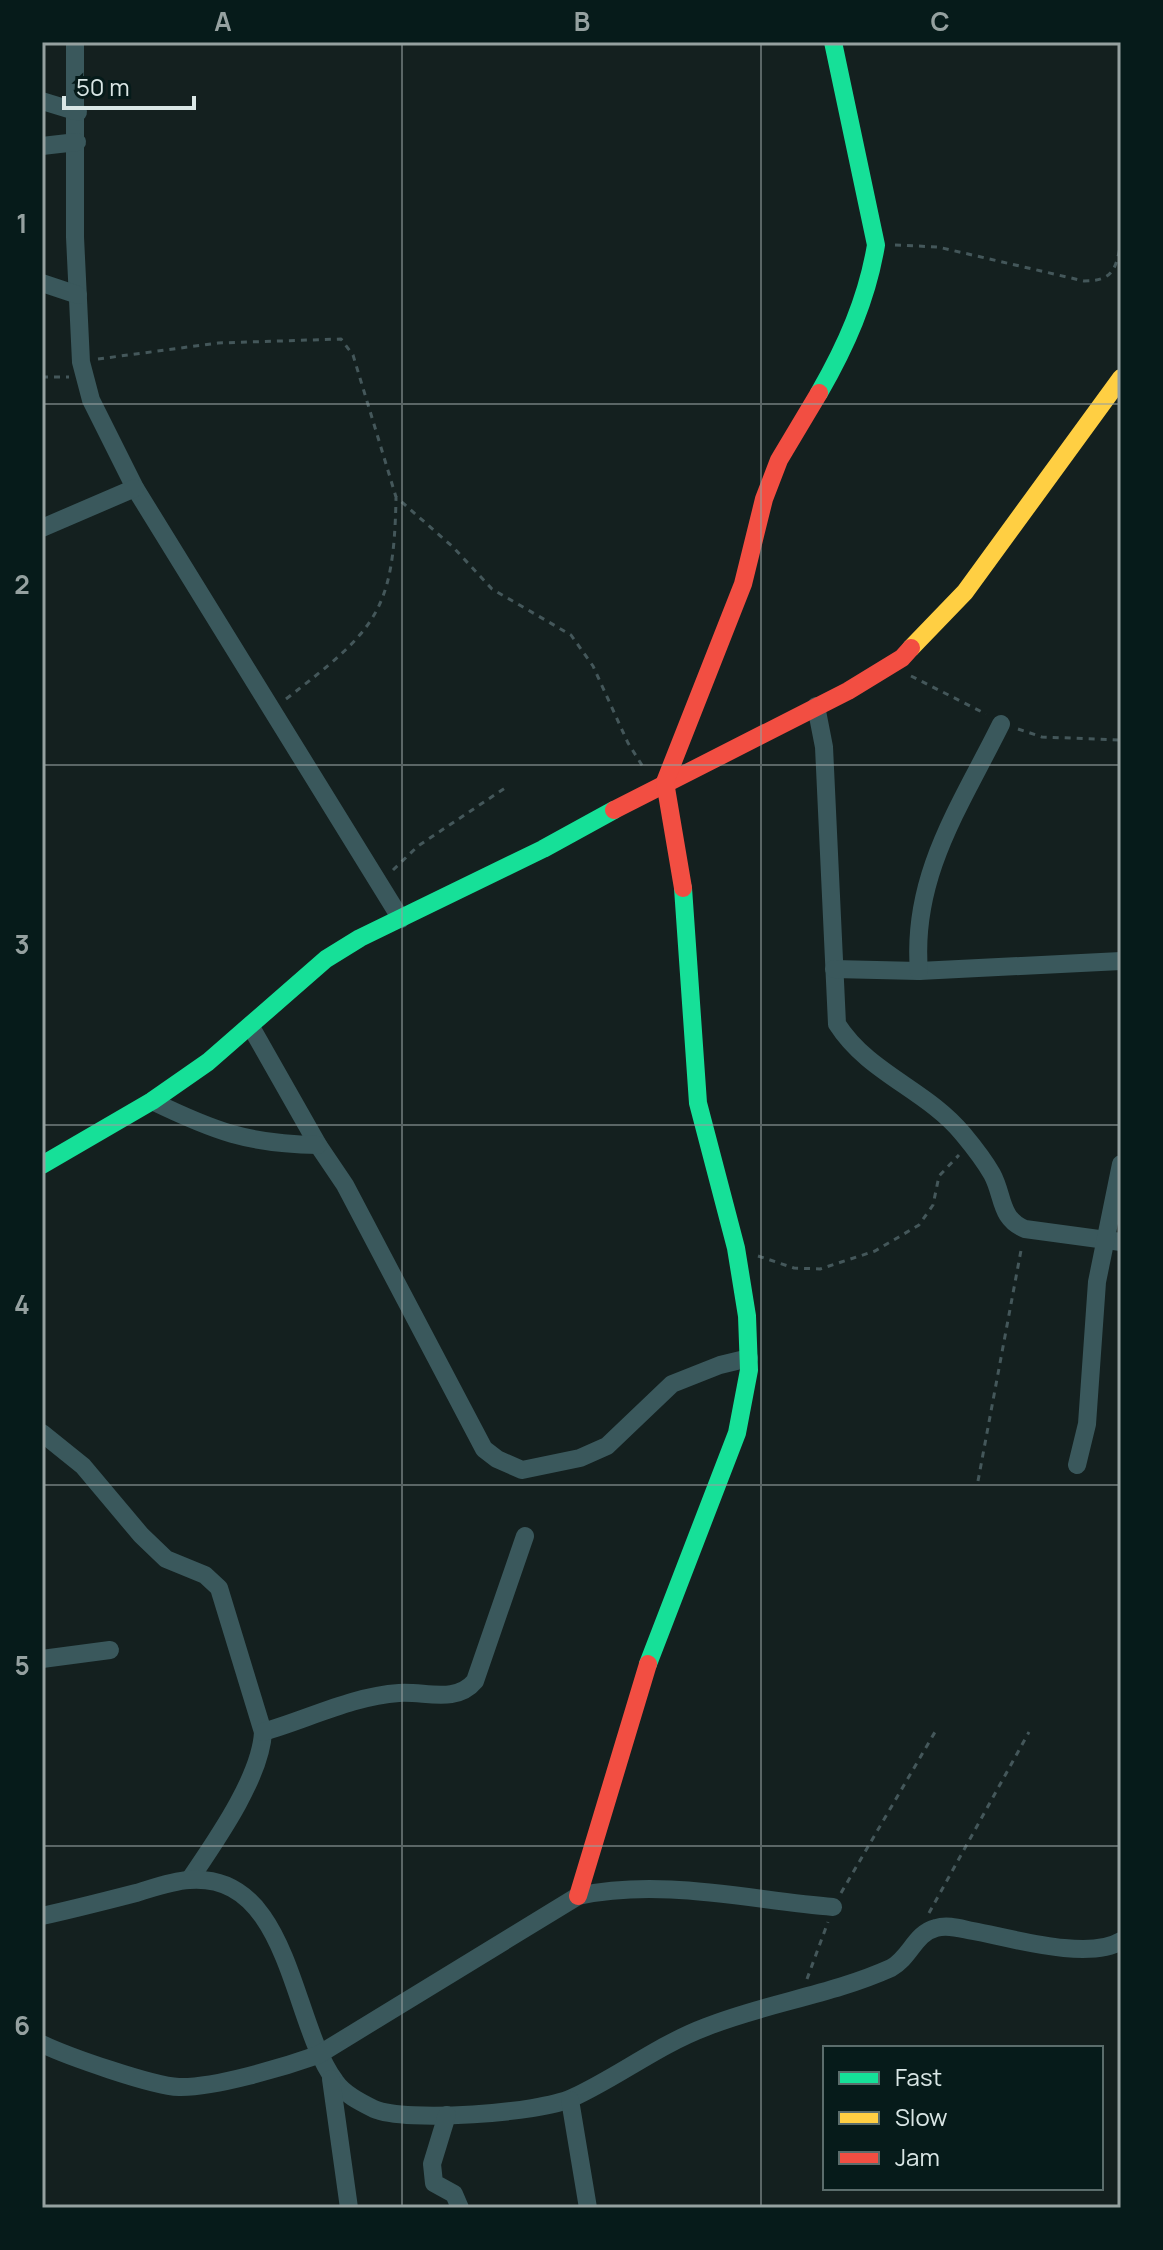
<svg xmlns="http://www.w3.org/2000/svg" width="1163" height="2250" font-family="Manrope,sans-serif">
	<rect width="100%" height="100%" fill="#14201f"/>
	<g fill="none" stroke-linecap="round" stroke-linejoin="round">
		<g stroke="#44575a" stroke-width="3" stroke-dasharray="6 6" stroke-linecap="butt">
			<path d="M 895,245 L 938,247 L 1084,281 C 1114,281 1116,268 1121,242"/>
			<path d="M 98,359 L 218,343 L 341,339 L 353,355 L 396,497 L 453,547 L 492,589 L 571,635 L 593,666 L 628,743 L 645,770"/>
			<path d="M 42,377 L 69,377"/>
			<path d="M 911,676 L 986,714"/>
			<path d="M 286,699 C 375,630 394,613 396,498"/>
			<path d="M 1018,729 L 1042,737 L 1121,740"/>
			<path d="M 393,870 L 418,846 L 505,788"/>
			<path d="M 758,1256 L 794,1268 L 820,1269 L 875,1251 L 919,1225 L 933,1205 L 939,1176 L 959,1155"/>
			<path d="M 978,1481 L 1022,1245"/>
			<path d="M 841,1893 L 935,1732"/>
			<path d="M 929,1913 L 1029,1732"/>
			<path d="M 807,1979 L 828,1922"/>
		</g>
		<g stroke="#3a585c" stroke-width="18">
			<path d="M 75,42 L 75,237 L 81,362 L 91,400 L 135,488 L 401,919"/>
			<path d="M 42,101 L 78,112"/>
			<path d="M 42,146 L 77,142"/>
			<path d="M 42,283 L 78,295"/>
			<path d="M 42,528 L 135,488"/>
			<path d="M 816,706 L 824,747 L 837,1024 C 868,1073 927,1090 963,1134 C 973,1146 984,1160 992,1174 C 1004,1196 999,1218 1025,1229 L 1121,1242"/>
			<path d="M 834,969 L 919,971 L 1121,961"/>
			<path d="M 919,971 C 911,876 961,805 1001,724"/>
			<path d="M 251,1027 L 318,1145 L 345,1185 L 484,1449 L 497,1459 L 522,1470 L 580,1458 L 607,1446 L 672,1384 L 720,1365 L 749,1358"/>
			<path d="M 152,1101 C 214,1131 248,1144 318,1145"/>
			<path d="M 42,1433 L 83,1466 L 141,1535 L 166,1559 L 205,1575 L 219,1588 L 263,1732 C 261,1777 215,1842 190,1879"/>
			<path d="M 1077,1465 L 1087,1424 L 1097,1282 L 1121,1164"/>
			<path d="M 42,1659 L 110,1650"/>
			<path d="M 263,1732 C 308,1719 353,1696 399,1693 C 425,1691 456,1704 475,1681 L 525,1536"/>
			<path d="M 42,1916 C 74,1909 105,1901 136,1893 C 153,1888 172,1881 189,1880 C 290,1872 291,2022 335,2081 C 344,2094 360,2102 374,2109 C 406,2123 540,2113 572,2098 C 618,2077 658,2045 706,2027 C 766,2003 831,1995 891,1968 C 910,1958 915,1933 936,1928 C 948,1924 962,1929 973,1931 C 1011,1938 1088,1961 1121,1941"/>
			<path d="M 42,2044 C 67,2056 152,2086 179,2087 C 214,2088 284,2067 318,2055 L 578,1896 C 662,1878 749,1900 833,1907"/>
			<path d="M 331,2079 L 349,2208"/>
			<path d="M 570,2100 L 588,2208"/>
			<path d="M 447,2115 L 432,2164 L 434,2183 L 454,2194 L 460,2208"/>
		</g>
		<g stroke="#16e098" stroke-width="18">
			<path d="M 819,393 C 846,346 867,299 876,245 L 833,42"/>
			<path d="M 42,1165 L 152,1101 L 208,1062 L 326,959 L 360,938 L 543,849 L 614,810"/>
			<path d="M 648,1664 L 737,1433 L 749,1370 L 747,1316 L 736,1248 L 698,1103 L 683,888"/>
		</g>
		<path stroke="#ffcf43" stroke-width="18" d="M 911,648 L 965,592 L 1121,378"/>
		<g stroke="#f24e42" stroke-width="18">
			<path d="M 614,810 L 848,691 L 902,658 L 911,648"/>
			<path d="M 683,888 L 665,782 L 743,584 L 764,499 L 779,460 L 819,393"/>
			<path d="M 578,1896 L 648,1664"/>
		</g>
	</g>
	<path fill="none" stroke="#95a1a0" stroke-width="2" stroke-opacity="0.55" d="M 402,42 L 402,2208M 761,42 L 761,2208M 42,404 L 1121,404M 42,765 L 1121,765M 42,1125 L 1121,1125M 42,1485 L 1121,1485M 42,1846 L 1121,1846"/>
	<rect width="1163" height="2250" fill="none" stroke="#061b1a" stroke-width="88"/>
	<rect x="823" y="2046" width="280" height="144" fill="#061b1a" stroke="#5b6d6c" stroke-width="2"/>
	<rect x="839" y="2072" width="40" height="12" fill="#16e098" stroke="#5b6d6c" stroke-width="2"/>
	<text x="895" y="2086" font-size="24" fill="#dae7e6">Fast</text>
	<rect x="839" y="2112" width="40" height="12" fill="#ffcf43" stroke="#5b6d6c" stroke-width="2"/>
	<text x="895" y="2126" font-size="24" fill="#dae7e6">Slow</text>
	<rect x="839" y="2152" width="40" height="12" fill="#f24e42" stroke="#5b6d6c" stroke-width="2"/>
	<text x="895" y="2166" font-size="24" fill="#dae7e6">Jam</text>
	<path d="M64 96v12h130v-12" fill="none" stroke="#dae7e6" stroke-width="4"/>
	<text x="76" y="96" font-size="24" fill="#dae7e6" stroke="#061b1a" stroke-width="6" paint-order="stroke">50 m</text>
	<rect x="44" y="44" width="1075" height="2162" fill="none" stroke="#95a1a0" stroke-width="3"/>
	<g font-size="26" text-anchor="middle" font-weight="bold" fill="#95a1a0">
		<text x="223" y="31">A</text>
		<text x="582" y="31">B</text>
		<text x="940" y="31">C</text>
		<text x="22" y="233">1</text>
		<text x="22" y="594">2</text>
		<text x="22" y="954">3</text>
		<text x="22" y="1314">4</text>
		<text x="22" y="1675">5</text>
		<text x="22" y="2035">6</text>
	</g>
</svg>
